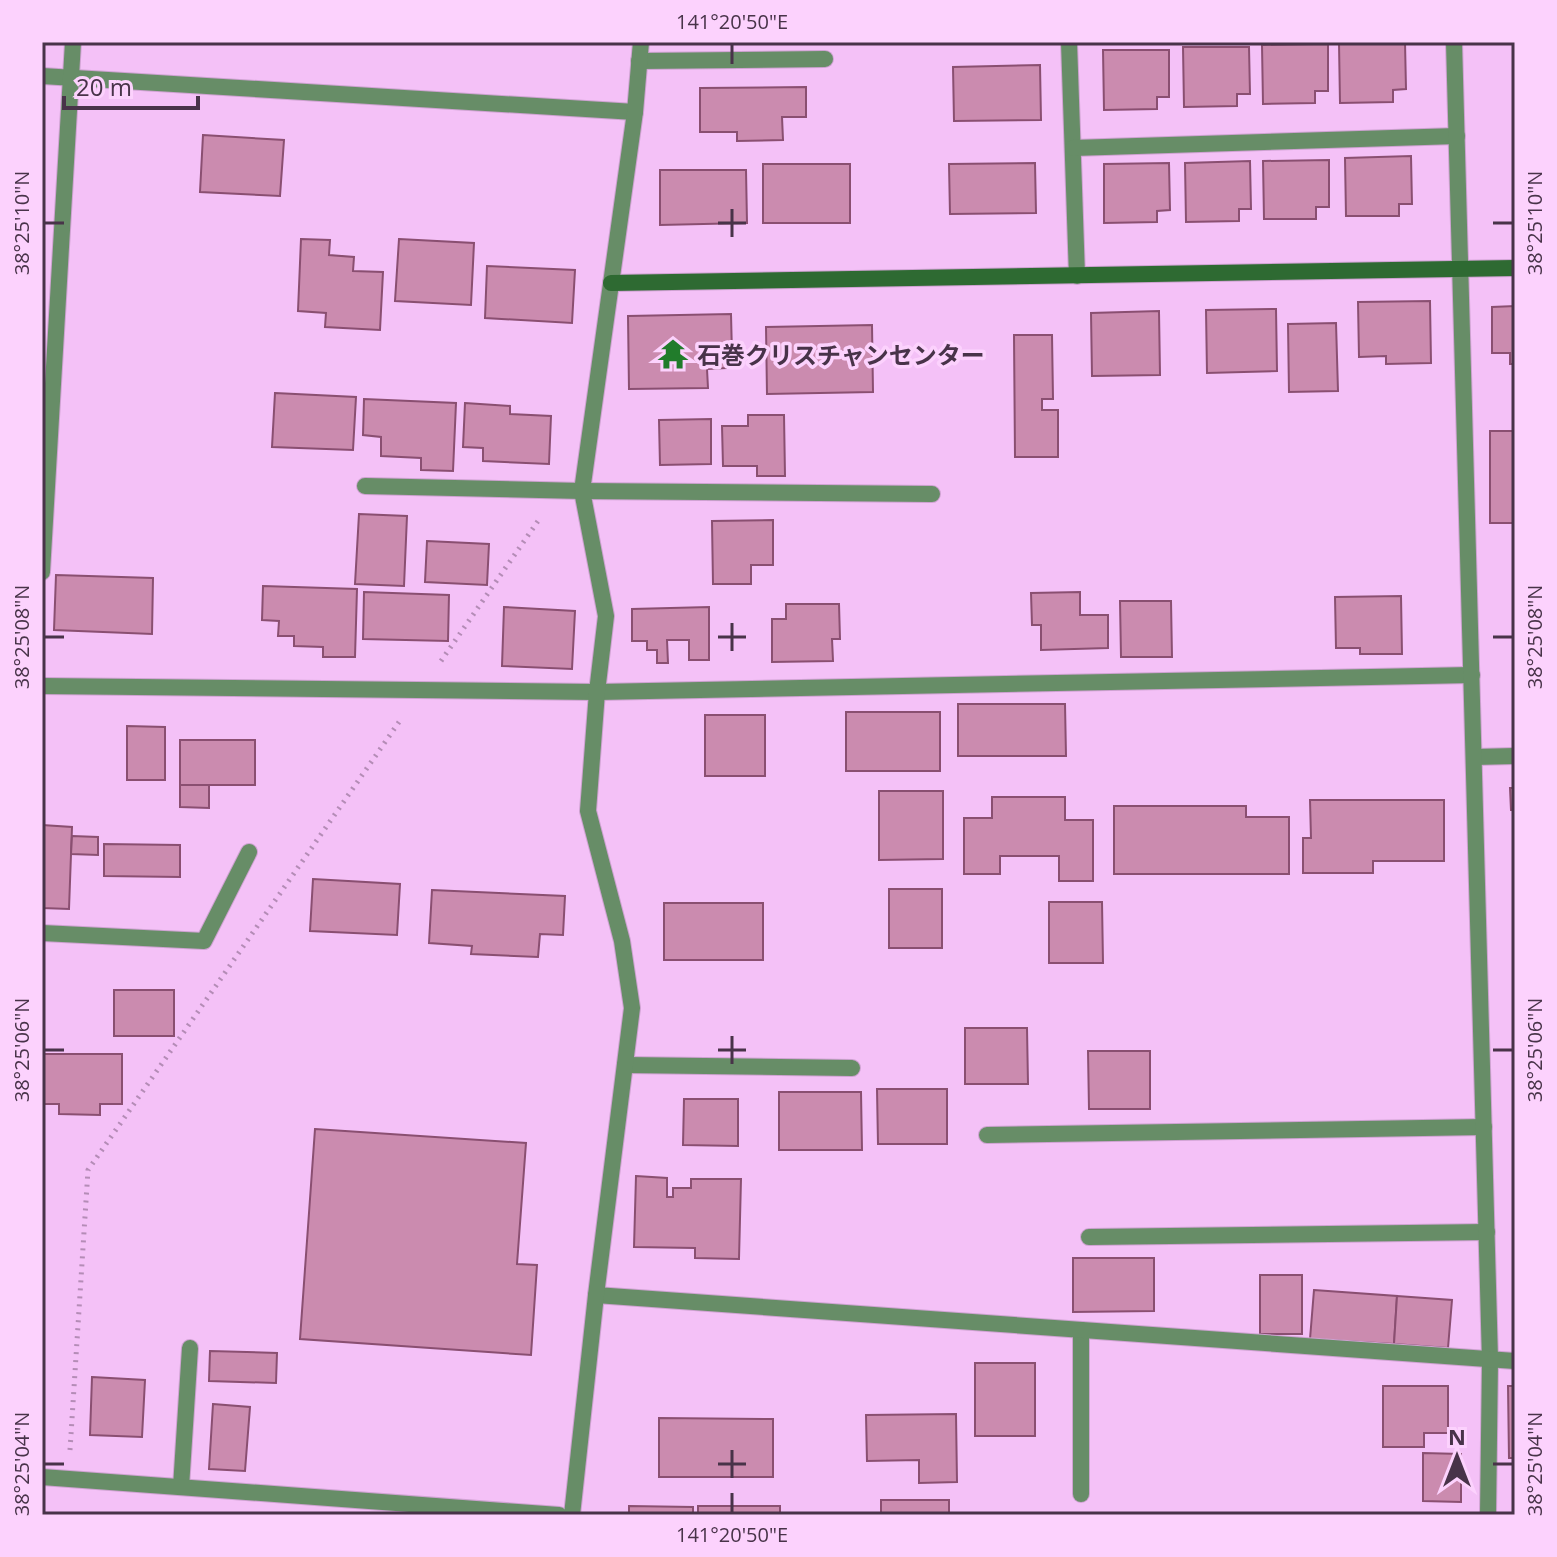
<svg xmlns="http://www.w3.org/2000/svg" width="1557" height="1557" font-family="'Open Sans','Noto Sans JP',sans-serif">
	<rect width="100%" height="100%" fill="#f4c1f7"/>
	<g fill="#cb8baf" stroke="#8a4f71" stroke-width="2">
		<path d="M 1405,42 L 1406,89 L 1393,90 L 1393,102 L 1340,103 L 1339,43 Z"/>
		<path d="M 1328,44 L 1328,91 L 1315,91 L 1315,103 L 1263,104 L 1262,45 Z"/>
		<path d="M 1183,47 L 1249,47 L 1250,94 L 1237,94 L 1237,106 L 1184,107 Z"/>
		<path d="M 1103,50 L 1169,50 L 1169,97 L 1157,97 L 1157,109 L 1104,110 Z"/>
		<path d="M 1040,65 L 1041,120 L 954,121 L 953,67 Z"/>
		<path d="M 806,87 L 806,117 L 782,117 L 783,140 L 737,141 L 737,132 L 700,132 L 700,88 Z"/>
		<path d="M 203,135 L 284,140 L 280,196 L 200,192 Z"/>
		<path d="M 1411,156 L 1412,204 L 1399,204 L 1399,216 L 1346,216 L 1345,158 Z"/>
		<path d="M 1329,160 L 1329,207 L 1316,207 L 1316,219 L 1264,219 L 1263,161 Z"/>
		<path d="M 1250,161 L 1251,209 L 1239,209 L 1239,221 L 1186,222 L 1185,163 Z"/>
		<path d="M 1035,163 L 1036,213 L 950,214 L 949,164 Z"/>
		<path d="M 1169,163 L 1170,210 L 1157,211 L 1157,222 L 1104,223 L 1104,164 Z"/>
		<rect x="763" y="164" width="87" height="59"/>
		<path d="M 660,170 L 746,170 L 747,223 L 660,225 Z"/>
		<path d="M 301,239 L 330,240 L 329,255 L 354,257 L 353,271 L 383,272 L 380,330 L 325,327 L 326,313 L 298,311 Z"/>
		<path d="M 399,239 L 474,243 L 471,305 L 395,301 Z"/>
		<path d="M 487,266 L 575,270 L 572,323 L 485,318 Z"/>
		<path d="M 1430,301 L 1431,363 L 1386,364 L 1386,356 L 1359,357 L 1358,302 Z"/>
		<path d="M 1515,306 L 1515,364 L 1510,364 L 1510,353 L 1492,353 L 1492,307 Z"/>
		<path d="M 1276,309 L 1277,371 L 1207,373 L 1206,310 Z"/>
		<path d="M 1159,311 L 1160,375 L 1092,376 L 1091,313 Z"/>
		<path d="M 731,314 L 732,354 L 725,354 L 726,368 L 707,369 L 708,388 L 629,389 L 628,316 Z"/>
		<path d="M 1336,323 L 1338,391 L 1289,392 L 1288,324 Z"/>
		<path d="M 872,325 L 873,392 L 767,394 L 766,327 Z"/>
		<path d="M 1014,335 L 1052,335 L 1053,399 L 1042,399 L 1042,410 L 1058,410 L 1058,457 L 1015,457 Z"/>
		<path d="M 275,393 L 356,397 L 353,450 L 272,447 Z"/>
		<path d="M 364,399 L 456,403 L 453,471 L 421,470 L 421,458 L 381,456 L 381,437 L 363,435 Z"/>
		<path d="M 465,403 L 510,406 L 510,414 L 551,416 L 549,464 L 483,461 L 483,448 L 463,447 Z"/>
		<path d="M 748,415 L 784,415 L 785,476 L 757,476 L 757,466 L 723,466 L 722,426 L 748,426 Z"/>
		<path d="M 711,419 L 711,464 L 660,465 L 659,420 Z"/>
		<rect x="1490" y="431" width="25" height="92"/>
		<path d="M 359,514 L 407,516 L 404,586 L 355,584 Z"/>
		<path d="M 773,520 L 773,565 L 751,565 L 751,584 L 713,584 L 712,521 Z"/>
		<path d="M 427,541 L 489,544 L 487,585 L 425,582 Z"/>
		<path d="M 56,575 L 153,578 L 152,634 L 54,630 Z"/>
		<path d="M 263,586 L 357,589 L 355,657 L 323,657 L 323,647 L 294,646 L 294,636 L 278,636 L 279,621 L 262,620 Z"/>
		<path d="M 364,592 L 449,595 L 448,641 L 363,639 Z"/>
		<path d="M 1080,592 L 1080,615 L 1108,615 L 1108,648 L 1041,650 L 1041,625 L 1032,625 L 1031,593 Z"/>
		<path d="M 1401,596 L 1402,654 L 1360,654 L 1360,648 L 1336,648 L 1335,597 Z"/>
		<path d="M 1120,601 L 1171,601 L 1172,657 L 1121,657 Z"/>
		<path d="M 786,604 L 839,604 L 840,639 L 832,639 L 833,661 L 772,662 L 772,619 L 786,619 Z"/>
		<path d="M 504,607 L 575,611 L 572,669 L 502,666 Z"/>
		<path d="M 709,607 L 709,660 L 689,660 L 689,640 L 667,640 L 668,663 L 657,663 L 657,650 L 647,650 L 647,641 L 632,641 L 632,609 Z"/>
		<path d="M 958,704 L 1065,704 L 1066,756 L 958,756 Z"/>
		<rect x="846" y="712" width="94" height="59"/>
		<rect x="705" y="715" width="60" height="61"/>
		<path d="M 127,726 L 165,727 L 165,780 L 127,780 Z"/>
		<rect x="180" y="740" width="75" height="45"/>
		<path d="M 180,785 L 209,785 L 209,808 L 180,807 Z"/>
		<path d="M 1510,788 L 1515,788 L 1515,810 L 1511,810 Z"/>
		<path d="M 879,791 L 943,791 L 943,859 L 879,860 Z"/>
		<path d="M 992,797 L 1065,797 L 1065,820 L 1093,820 L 1093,881 L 1059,881 L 1059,856 L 1000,856 L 1000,874 L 964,874 L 964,818 L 992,818 Z"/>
		<path d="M 1310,800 L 1444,800 L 1444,861 L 1373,861 L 1373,873 L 1303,873 L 1303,838 L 1311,838 Z"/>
		<path d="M 1114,806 L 1246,806 L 1246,817 L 1289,817 L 1289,874 L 1114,874 Z"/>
		<path d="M 42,825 L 72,827 L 69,909 L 42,908 Z"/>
		<path d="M 72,836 L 98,837 L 98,855 L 71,854 Z"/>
		<path d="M 104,844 L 180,845 L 180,877 L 104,876 Z"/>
		<path d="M 313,879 L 400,884 L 397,935 L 310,931 Z"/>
		<rect x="889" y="889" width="53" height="59"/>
		<path d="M 432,890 L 565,896 L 563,935 L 540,934 L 538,957 L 471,954 L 472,946 L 429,943 Z"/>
		<path d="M 1049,902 L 1102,902 L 1103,963 L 1049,963 Z"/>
		<rect x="664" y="903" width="99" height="57"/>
		<rect x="114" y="990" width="60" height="46"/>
		<path d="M 965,1028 L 1027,1028 L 1028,1084 L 965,1084 Z"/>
		<path d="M 1088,1051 L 1150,1051 L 1150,1109 L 1089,1109 Z"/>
		<path d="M 42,1054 L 122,1054 L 122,1104 L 100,1104 L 100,1115 L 59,1114 L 59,1104 L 42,1104 Z"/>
		<path d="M 877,1089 L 947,1089 L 947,1144 L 878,1144 Z"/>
		<path d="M 779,1092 L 861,1092 L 862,1150 L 779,1150 Z"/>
		<path d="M 684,1099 L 738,1099 L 738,1146 L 683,1145 Z"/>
		<path d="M 315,1129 L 526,1143 L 517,1264 L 537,1265 L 531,1355 L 300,1339 Z"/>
		<path d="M 636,1176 L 667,1178 L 667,1197 L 673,1197 L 673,1188 L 691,1188 L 691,1179 L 741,1179 L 739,1259 L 695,1258 L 695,1248 L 634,1247 Z"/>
		<path d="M 1073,1258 L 1154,1258 L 1154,1311 L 1073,1312 Z"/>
		<rect x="1260" y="1275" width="42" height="59"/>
		<path d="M 1314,1290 L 1397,1296 L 1394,1344 L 1310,1339 Z"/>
		<path d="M 1397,1296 L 1452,1300 L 1448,1348 L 1394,1344 Z"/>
		<path d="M 210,1351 L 277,1353 L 276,1383 L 209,1381 Z"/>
		<rect x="975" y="1363" width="60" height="73"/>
		<path d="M 92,1377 L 145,1380 L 142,1437 L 90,1435 Z"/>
		<path d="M 1383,1386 L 1448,1386 L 1448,1433 L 1424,1433 L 1424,1447 L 1383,1447 Z"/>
		<path d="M 1508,1386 L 1515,1386 L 1515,1458 L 1509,1458 Z"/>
		<path d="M 213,1404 L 250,1407 L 245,1471 L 209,1469 Z"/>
		<path d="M 956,1414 L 957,1482 L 919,1483 L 919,1460 L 867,1461 L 866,1415 Z"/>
		<path d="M 659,1418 L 773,1419 L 773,1477 L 659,1477 Z"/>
		<path d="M 1423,1453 L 1461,1454 L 1461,1502 L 1423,1501 Z"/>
		<rect x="881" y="1500" width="68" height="15"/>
		<path d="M 629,1506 L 693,1507 L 693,1515 L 629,1515 Z"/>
		<rect x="698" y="1506" width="82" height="9"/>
	</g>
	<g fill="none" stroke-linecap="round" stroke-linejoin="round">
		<g stroke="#cea2d1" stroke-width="18">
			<g id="lane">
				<path d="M 1069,42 L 1077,276"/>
				<path d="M 639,61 L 825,59"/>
				<path d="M 1073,148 L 1457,136"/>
				<path d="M 365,486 L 582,491 L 932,494"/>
				<path d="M 597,692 L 1472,675"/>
				<path d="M 1474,757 L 1515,756"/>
				<path d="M 42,933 L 204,941 L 249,852"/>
				<path d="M 625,1065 L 852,1068"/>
				<path d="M 987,1135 L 1484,1127"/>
				<path d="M 1089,1237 L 1487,1232"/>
				<path d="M 1081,1330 L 1081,1494"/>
				<path d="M 181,1487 L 190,1348"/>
			</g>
		</g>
		<g stroke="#cea2d1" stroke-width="18">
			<g id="street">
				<path d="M 1454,42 L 1490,1360 L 1488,1515"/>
				<path d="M 42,76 L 635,112"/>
				<path d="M 42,572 L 73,42"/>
				<path d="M 42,686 L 597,692"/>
				<path d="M 596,1295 L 1515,1361"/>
				<path d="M 42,1477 L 559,1515"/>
				<path d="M 572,1515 L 596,1295 L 632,1008 L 622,941 L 588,811 L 597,692 L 606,616 L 582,491 L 635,112 L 641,42"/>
			</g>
		</g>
		<g stroke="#cea2d1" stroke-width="18">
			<path id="secondary" d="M 611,283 L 1515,268"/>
		</g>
		<g stroke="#b48cb6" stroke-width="5" stroke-dasharray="2 6" stroke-linecap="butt">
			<path d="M 441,661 L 538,521"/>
			<path d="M 70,1450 L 88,1170 L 399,722"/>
		</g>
		<use href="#lane" stroke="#678d67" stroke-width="16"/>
		<use href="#street" stroke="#678d67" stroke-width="16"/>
		<use href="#secondary" stroke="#2e6a32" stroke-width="16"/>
	</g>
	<path fill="none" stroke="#483349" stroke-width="3" d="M 732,44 L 732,64M 732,209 L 732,237M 44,223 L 64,223M 718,223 L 746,223M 1493,223 L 1513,223M 732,623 L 732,651M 44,637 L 64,637M 718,637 L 746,637M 1493,637 L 1513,637M 732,1036 L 732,1064M 44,1050 L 64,1050M 718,1050 L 746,1050M 1493,1050 L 1513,1050M 732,1450 L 732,1478M 44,1464 L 64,1464M 718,1464 L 746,1464M 1493,1464 L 1513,1464M 732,1493 L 732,1513"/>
	<defs>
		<g id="temple-bare" transform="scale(2.4)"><path d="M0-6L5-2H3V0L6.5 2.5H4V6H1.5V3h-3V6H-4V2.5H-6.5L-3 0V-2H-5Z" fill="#217c2b" stroke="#fcd2fd" stroke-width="2.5" paint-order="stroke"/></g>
	</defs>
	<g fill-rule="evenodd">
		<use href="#temple-bare" x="673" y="354"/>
	</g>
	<g text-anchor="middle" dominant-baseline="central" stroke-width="7" stroke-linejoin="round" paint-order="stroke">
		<g font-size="24" font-weight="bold" fill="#483349" stroke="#fcd2fd" text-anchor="start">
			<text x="697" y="354">石巻クリスチャンセンター</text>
		</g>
	</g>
	<rect width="1557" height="1557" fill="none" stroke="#fcd2fd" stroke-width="88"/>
	<g transform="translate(1457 1457)" stroke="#fcd2fd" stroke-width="6" paint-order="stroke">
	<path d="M0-6L14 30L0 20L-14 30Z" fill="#483349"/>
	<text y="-12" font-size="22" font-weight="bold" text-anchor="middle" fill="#483349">N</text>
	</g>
	<path d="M64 96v12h134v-12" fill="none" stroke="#483349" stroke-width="4"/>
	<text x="76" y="96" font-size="24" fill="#483349" stroke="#fcd2fd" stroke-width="6" paint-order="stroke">20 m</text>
	<rect x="44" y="44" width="1469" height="1469" fill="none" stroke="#483349" stroke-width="3"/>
	<g font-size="20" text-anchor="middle" fill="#483349">
		<text x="732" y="29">141°20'50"E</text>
		<text transform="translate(22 223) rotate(-90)" y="7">38°25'10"N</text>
		<text transform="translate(1535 223) rotate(-90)" y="7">38°25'10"N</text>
		<text transform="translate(22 637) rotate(-90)" y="7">38°25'08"N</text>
		<text transform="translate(1535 637) rotate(-90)" y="7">38°25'08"N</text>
		<text transform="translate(22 1050) rotate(-90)" y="7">38°25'06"N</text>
		<text transform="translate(1535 1050) rotate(-90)" y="7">38°25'06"N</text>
		<text transform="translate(22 1464) rotate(-90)" y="7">38°25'04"N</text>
		<text transform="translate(1535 1464) rotate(-90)" y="7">38°25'04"N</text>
		<text x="732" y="1542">141°20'50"E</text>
	</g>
</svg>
